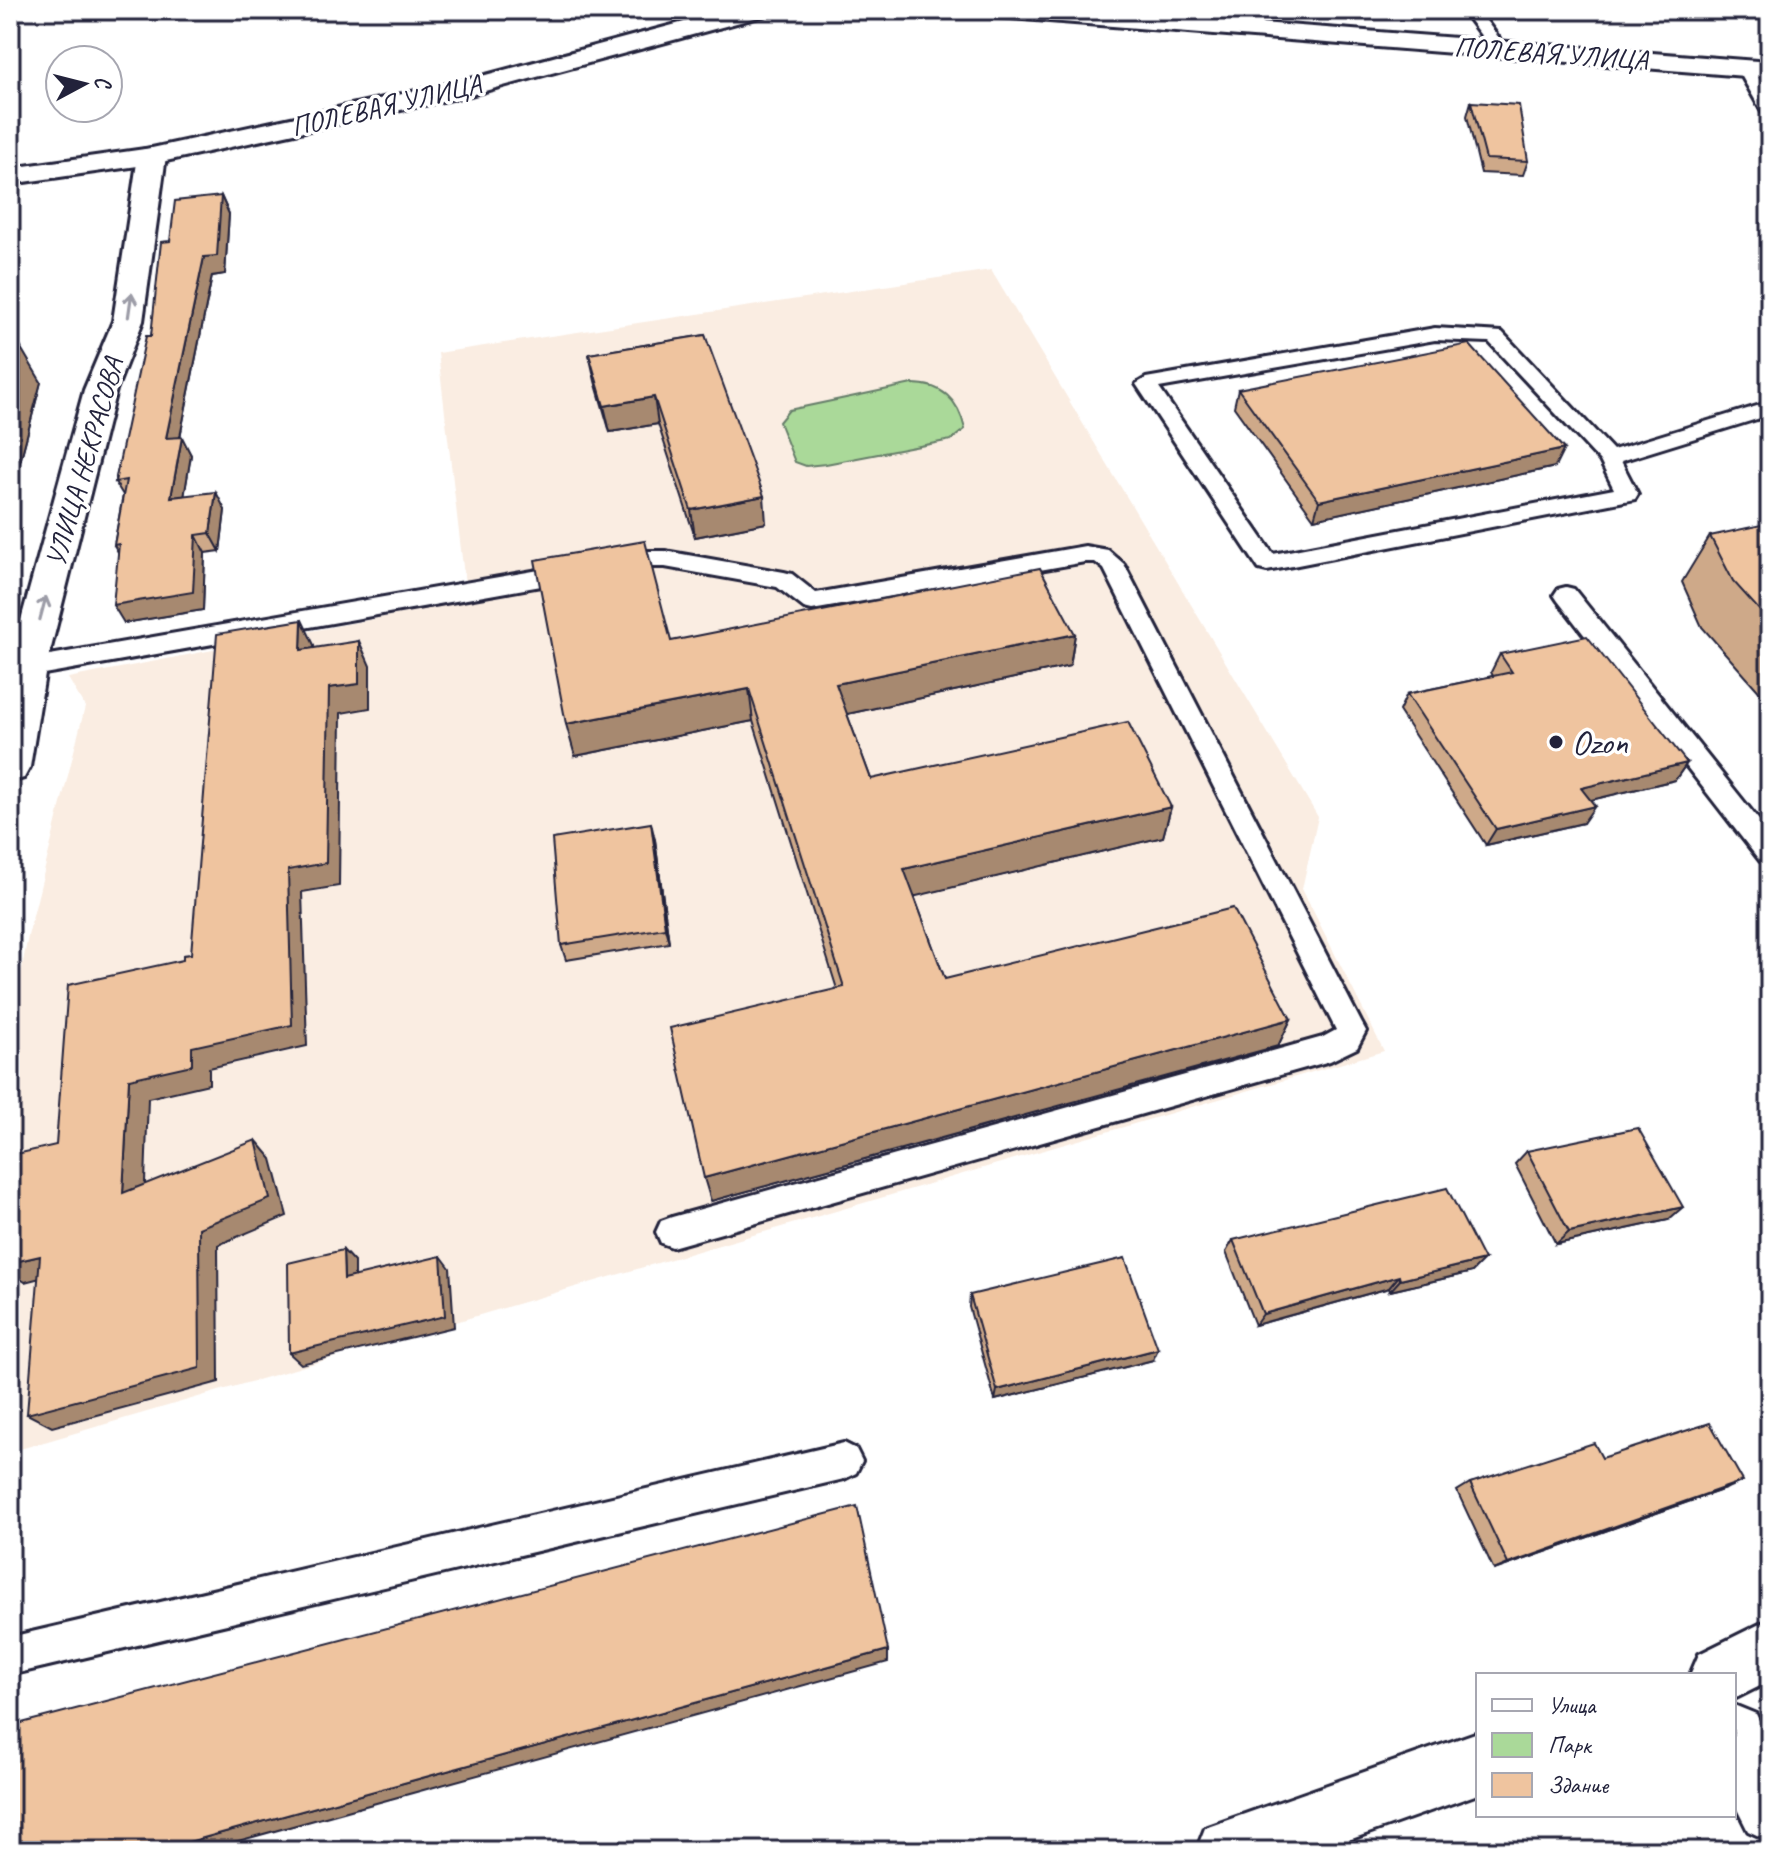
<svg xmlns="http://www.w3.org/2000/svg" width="1780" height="1861" font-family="Caveat,sans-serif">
	<rect width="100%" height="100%" fill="#fff"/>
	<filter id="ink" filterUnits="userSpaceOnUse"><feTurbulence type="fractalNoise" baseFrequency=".0125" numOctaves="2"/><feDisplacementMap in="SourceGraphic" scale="16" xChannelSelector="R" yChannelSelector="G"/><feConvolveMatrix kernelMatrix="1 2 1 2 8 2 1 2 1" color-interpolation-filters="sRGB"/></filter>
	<g filter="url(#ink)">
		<path fill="#faede2" d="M 991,270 L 1318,817 L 1302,889 L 1384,1051 L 10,1452 L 10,1031 L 28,936 L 85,707 L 68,678 L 467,601 L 438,353 Z"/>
		<path fill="#aad999" stroke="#667e6a" stroke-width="2" d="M 912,384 C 942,384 958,399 965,429 L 951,440 L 826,464 L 806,466 L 795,462 L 779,422 L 789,410 Z"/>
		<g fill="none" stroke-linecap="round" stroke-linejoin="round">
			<g stroke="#22223b" stroke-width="6">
				<g id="service">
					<path d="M 1462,10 L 1478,10 L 1508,50 L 1506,53 L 1494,53 Z"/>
					<path d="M 1745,63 L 1751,65 L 1770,97 L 1770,117 L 1762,112 L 1737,68 Z"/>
					<path d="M 1435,328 L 1502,332 L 1613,450 L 1770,402 L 1770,415 L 1621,461 L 1638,494 L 1635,499 L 1267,571 L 1259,569 L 1136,384 L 1146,378 ZM 1435,340 L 1489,342 L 1600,461 L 1614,489 L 1273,554 L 1159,388 Z"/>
					<path d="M 1085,546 L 1108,550 L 1124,564 L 1361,1022 L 1366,1031 L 1357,1048 L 1330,1061 L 672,1247 L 661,1243 L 656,1232 L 661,1221 L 672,1217 L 1323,1037 L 1336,1030 L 1104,569 L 1095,562 L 1085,562 L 812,610 L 804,608 L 777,587 L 665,567 L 648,567 L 27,677 L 18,674 L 15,668 L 18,662 L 27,659 L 648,551 L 665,551 L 784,572 L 792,574 L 816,593 Z"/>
					<path d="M 1566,587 L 1574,589 L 1770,834 L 1770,864 L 1760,861 L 1558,601 L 1554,595 L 1558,589 Z"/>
					<path d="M 844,1443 L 856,1449 L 862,1461 L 856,1473 L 844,1479 L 10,1675 L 10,1637 Z"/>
				</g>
			</g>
			<g stroke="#22223b" stroke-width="6">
				<g id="minor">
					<path d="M 152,148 L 162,150 L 166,156 L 143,321 L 116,390 L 46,668 L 30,767 L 24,778 L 10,782 L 10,660 L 84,390 L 113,321 L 138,156 L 142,150 Z"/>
					<path d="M 1770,1619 L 1770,1681 L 1734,1699 L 1734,1675 L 1690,1675 L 1699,1654 Z"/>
					<path d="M 1734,1705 L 1756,1714 L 1770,1743 L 1770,1841 L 1748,1831 L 1734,1803 Z"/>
					<path d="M 1478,1732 L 1478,1794 L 1318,1851 L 1196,1851 L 1205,1828 Z"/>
				</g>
			</g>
			<g stroke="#22223b" stroke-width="6">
				<g id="tertiary">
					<path d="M 729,10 L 769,10 L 766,15 L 470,95 L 152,164 L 10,184 L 10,168 L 152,148 L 467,80 Z"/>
					<path d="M 986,10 L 1091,10 L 1770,62 L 1770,78 L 998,17 L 989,15 Z"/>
				</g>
			</g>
			<use href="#service" fill="#fff" fill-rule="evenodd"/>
			<use href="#minor" fill="#fff" fill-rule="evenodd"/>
			<use href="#tertiary" fill="#fff" fill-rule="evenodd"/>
		</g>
		<g fill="#cea989" stroke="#22223b" stroke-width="2">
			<path d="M 1471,102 L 1528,161 L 1523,175 L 1481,173 L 1467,116 Z"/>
			<path d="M 221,196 L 229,214 L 225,274 L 212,276 L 180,437 L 191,455 L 184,496 L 225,510 L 220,551 L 205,553 L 203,610 L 124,623 L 118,552 L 114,545 L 123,495 L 115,482 L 151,336 L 170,241 Z"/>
			<path d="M 705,335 L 766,523 L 695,537 L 658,424 L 610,432 L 595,381 L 589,354 Z"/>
			<path d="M 10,349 L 41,382 L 20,462 L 10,463 Z"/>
			<path d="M 1238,389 L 1555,467 L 1314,519 L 1234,407 Z"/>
			<path d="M 1770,534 L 1770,704 L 1702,627 L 1682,582 L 1710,536 Z"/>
			<path d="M 1075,634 L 1070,666 L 847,714 L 871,779 L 1171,807 L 1163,837 L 914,896 L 945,979 L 1291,1019 L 1278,1046 L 711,1201 L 837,989 L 753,721 L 575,756 L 671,641 Z"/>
			<path d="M 1500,654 L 1687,763 L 1675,780 L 1590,800 L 1583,823 L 1486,845 L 1399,711 L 1407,694 L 1493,676 L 1491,672 Z"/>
			<path d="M 655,840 L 669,943 L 566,960 L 561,945 Z"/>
			<path d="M 1527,1151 L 1668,1220 L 1556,1244 L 1515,1164 Z"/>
			<path d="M 1233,1240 L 1472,1272 L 1390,1291 L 1389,1288 L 1255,1325 L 1226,1252 Z"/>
			<path d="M 970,1295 L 1153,1360 L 995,1400 L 969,1307 Z"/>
			<path d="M 1602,1458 L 1725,1489 L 1494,1570 L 1457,1491 L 1470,1483 Z"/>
		</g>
		<g fill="#a7896f" stroke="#22223b" stroke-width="2">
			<path d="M 221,196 L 229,214 L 225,274 L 212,276 L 176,457 L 166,438 L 204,257 Z"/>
			<path d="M 21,348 L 41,382 L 20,462 L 10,446 L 10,388 Z"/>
			<path d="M 654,397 L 658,424 L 610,432 L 604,406 Z"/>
			<path d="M 182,437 L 191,455 L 181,516 L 171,497 Z"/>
			<path d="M 1564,449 L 1555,467 L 1314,519 L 1319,501 Z"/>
			<path d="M 216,492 L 225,510 L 220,551 L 210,533 Z"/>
			<path d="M 764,496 L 766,523 L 695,537 L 691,510 Z"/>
			<path d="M 196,535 L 205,553 L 203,610 L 124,623 L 113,605 Z"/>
			<path d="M 302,620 L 314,645 L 313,675 L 301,650 Z"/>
			<path d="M 1075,634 L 1070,666 L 838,716 L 836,684 Z"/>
			<path d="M 359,641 L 370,666 L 370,708 L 341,713 L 339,886 L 302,892 L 307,1046 L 209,1068 L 209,1084 L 148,1098 L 144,1211 L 123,1193 L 129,1079 L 192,1047 L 288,870 L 329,688 Z"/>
			<path d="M 749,689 L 753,721 L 575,756 L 566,724 Z"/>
			<path d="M 1687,763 L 1675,780 L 1570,805 L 1581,788 Z"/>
			<path d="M 1595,806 L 1583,823 L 1486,845 L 1496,829 Z"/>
			<path d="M 1171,807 L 1163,837 L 904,899 L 904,869 Z"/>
			<path d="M 651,823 L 655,840 L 669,943 L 665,928 Z"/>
			<path d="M 1291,1019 L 1278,1046 L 711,1201 L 704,1178 Z"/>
			<path d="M 256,1140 L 272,1159 L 287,1216 L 218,1245 L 219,1382 L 52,1427 L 27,1414 L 199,1228 Z"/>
			<path d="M 1683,1207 L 1668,1220 L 1556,1244 L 1569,1232 Z"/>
			<path d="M 343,1250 L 354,1262 L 354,1291 L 344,1279 Z"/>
			<path d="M 40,1256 L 63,1272 L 25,1282 L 10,1272 L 10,1263 Z"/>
			<path d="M 441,1256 L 450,1268 L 454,1327 L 301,1364 L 289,1353 Z"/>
			<path d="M 1484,1260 L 1472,1272 L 1390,1291 L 1400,1280 Z"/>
			<path d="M 1399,1276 L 1389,1288 L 1255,1325 L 1263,1314 Z"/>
			<path d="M 1158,1349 L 1153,1360 L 995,1400 L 997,1390 Z"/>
			<path d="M 1743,1481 L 1725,1489 L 1494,1570 L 1508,1564 Z"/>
			<path d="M 888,1650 L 888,1662 L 202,1851 L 156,1851 Z"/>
		</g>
		<g fill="#efc49f" stroke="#22223b" stroke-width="2">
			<path d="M 1471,102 L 1519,105 L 1528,161 L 1486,159 Z"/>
			<path d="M 221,196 L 217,256 L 204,257 L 166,438 L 182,437 L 171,497 L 216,492 L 210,533 L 196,535 L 193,592 L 113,605 L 119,544 L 114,545 L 126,480 L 115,482 L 146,336 L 151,336 L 161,242 L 170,241 L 175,201 Z"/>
			<path d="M 705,335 L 764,496 L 691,510 L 654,397 L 604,406 L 589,354 Z"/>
			<path d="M 1469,344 L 1564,449 L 1319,501 L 1238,389 Z"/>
			<path d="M 21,348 L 10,388 L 10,349 Z"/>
			<path d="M 1761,525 L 1770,534 L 1770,622 L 1733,581 L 1710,536 Z"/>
			<path d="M 645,541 L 671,641 L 1040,568 L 1075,634 L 836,684 L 871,779 L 1128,722 L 1171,807 L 904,869 L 945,979 L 1233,908 L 1291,1019 L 704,1178 L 670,1028 L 844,987 L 749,689 L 566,724 L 535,560 Z"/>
			<path d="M 302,620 L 301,650 L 359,641 L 359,684 L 329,688 L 326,863 L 288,870 L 292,1025 L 192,1047 L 192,1065 L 129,1079 L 123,1193 L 256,1140 L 270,1199 L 199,1228 L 200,1368 L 27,1414 L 40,1256 L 10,1263 L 10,1171 L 12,1155 L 56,1145 L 68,985 L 183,960 L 183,955 L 191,954 L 217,634 Z"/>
			<path d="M 1587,636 L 1687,763 L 1581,788 L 1595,806 L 1496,829 L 1407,694 L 1512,672 L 1500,654 Z"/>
			<path d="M 651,823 L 665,928 L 561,945 L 552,839 Z"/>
			<path d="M 1638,1128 L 1683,1207 L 1569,1232 L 1527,1151 Z"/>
			<path d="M 1447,1188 L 1484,1260 L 1400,1280 L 1399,1276 L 1263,1314 L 1233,1240 Z"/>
			<path d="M 343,1250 L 344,1279 L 441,1256 L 445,1316 L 289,1353 L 288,1263 Z"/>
			<path d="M 1125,1258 L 1158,1349 L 997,1390 L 970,1295 Z"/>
			<path d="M 1710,1423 L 1743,1481 L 1508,1564 L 1470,1483 L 1594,1443 L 1602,1458 Z"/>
			<path d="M 857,1506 L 888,1650 L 156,1851 L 10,1851 L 10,1726 Z"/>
		</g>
		<defs><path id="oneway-shaft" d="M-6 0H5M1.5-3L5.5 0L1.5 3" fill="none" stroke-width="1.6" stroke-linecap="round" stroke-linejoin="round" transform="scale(2)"/></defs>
		<g stroke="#9c9ca7">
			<use href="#oneway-shaft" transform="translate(130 305) rotate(-82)"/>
			<use href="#oneway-shaft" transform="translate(43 608) rotate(-75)"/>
		</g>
	</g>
	<circle fill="#22223b" stroke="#fff" stroke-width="3" cx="1556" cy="742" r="8"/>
	<g text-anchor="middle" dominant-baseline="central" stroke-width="7" stroke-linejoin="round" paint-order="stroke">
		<g font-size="28" fill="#22223b" stroke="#fff">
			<text transform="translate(1551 53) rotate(4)">ПОЛЕВАЯ УЛИЦА</text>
			<text transform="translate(386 105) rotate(-13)">ПОЛЕВАЯ УЛИЦА</text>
			<text transform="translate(84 462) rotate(-74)">УЛИЦА НЕКРАСОВА</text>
		</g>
		<g font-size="34" fill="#22223b" stroke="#fff" text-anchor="start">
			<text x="1572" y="742">Ozon</text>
		</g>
	</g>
	<rect width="1780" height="1861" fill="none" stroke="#fff" stroke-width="40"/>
	<rect x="20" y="20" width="1740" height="1821" fill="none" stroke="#22223b" stroke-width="3" filter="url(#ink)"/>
	<rect x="1476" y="1673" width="260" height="144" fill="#ffffff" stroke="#a7a7b1" stroke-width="2"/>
	<rect x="1492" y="1699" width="40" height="12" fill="#ffffff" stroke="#a7a7b1" stroke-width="2"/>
	<text x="1548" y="1713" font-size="24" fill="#22223b">Улица</text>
	<rect x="1492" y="1733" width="40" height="24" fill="#aad999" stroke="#a7a7b1" stroke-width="2"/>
	<text x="1548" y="1753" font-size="24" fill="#22223b">Парк</text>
	<rect x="1492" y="1773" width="40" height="24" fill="#efc49f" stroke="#a7a7b1" stroke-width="2"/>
	<text x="1548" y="1793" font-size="24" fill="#22223b">Здание</text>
	<g transform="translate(84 84) rotate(83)"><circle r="38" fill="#ffffff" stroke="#a7a7b1" stroke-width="2"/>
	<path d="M0-6L14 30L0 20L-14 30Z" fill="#22223b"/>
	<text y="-12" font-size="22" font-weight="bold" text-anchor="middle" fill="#22223b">С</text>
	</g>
</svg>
